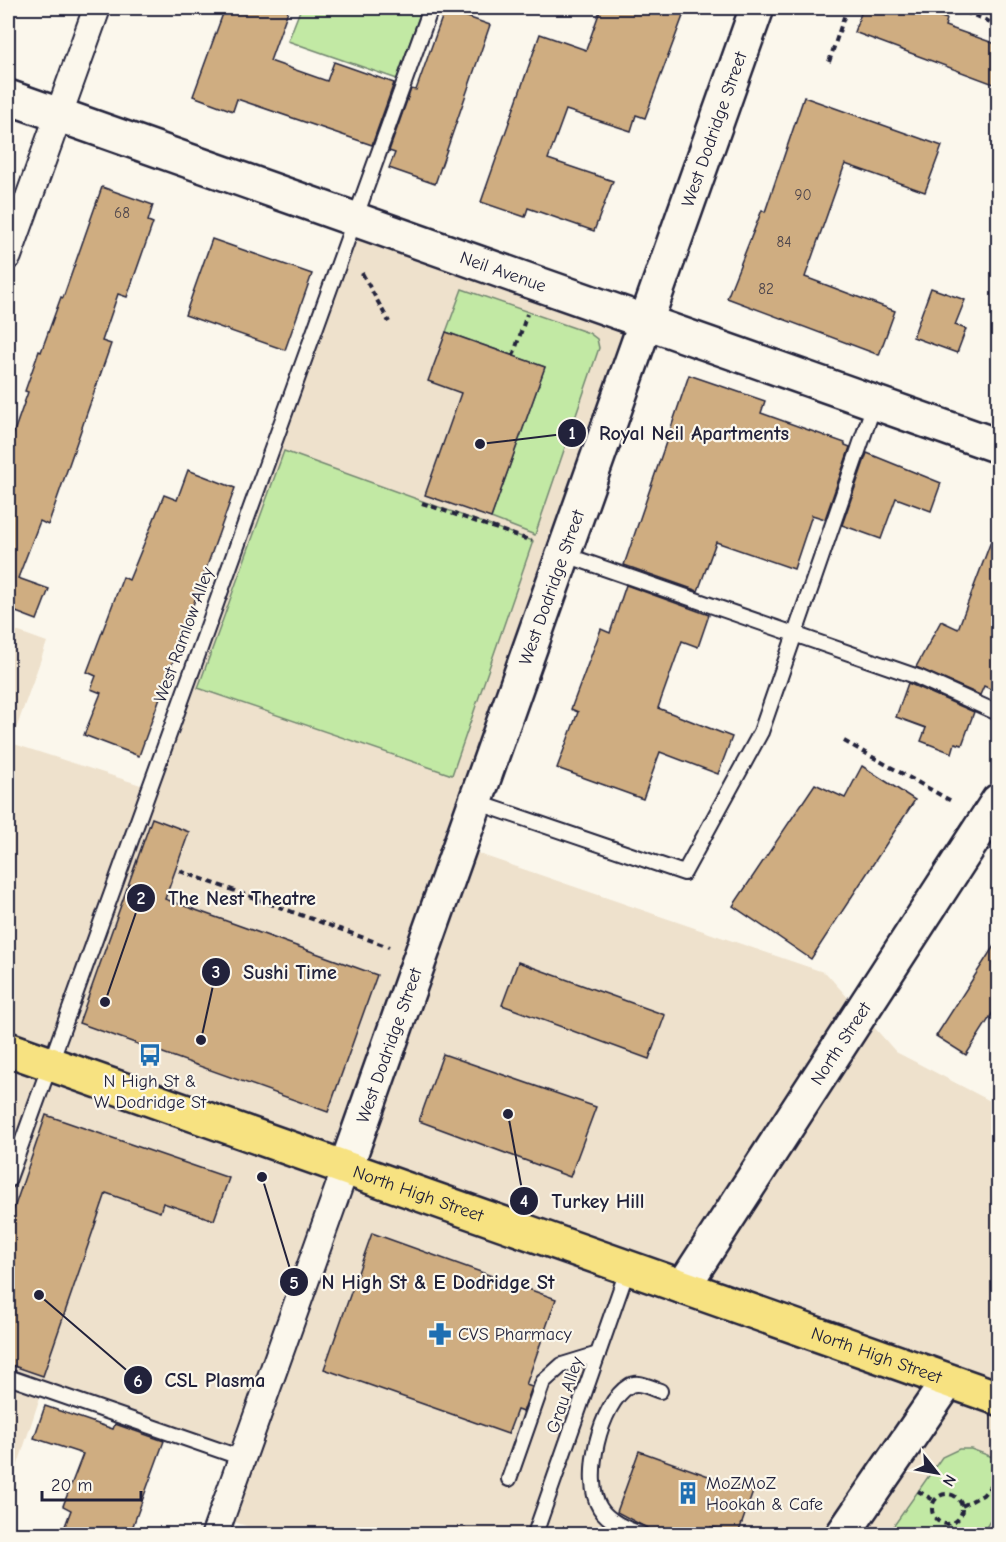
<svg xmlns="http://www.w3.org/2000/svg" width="1006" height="1542" font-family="'Comic Neue',sans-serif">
	<rect width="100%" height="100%" fill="#fbf7ec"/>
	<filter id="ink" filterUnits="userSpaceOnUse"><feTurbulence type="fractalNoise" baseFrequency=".0167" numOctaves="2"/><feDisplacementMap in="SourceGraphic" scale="12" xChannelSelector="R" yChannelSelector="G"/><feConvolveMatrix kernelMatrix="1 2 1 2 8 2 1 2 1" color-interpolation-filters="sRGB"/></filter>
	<g filter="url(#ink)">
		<path fill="#eee1cc" d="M 352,205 L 660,315 L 476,853 L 826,973 L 896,1052 L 998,1105 L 998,1534 L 271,1534 L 216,1516 L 237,1463 L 42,1391 L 8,1495 L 8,628 L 47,642 L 11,743 L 150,788 Z"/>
		<g fill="#c2e9a4" stroke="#728670" stroke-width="1.5">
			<path d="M 301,8 L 411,8 L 421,11 L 397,79 L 288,41 Z"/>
			<path d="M 462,289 L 589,333 L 597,339 L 599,348 L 535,535 L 491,518 L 545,367 L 446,332 Z"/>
			<path d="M 284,451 L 533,541 L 452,775 L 198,688 Z"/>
			<path d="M 959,1449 L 971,1449 L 998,1459 L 998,1508 L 982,1534 L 888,1534 L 942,1457 Z"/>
		</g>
		<g fill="#cfad81" stroke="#22223b" stroke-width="1.5">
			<path d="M 225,8 L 289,8 L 270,61 L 327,81 L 334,62 L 394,83 L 372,145 L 237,99 L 233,111 L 193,96 Z"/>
			<path d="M 601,8 L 686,8 L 645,118 L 636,115 L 631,131 L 566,110 L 548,159 L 613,181 L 594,231 L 528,208 L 525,217 L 481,202 L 540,34 L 586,50 Z"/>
			<path d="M 863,8 L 915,8 L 947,19 L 945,26 L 999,45 L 999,86 L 854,32 Z"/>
			<path d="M 445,9 L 490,25 L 435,184 L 389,168 L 395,153 L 389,151 L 411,89 L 416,90 Z"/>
			<path d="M 804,97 L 942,146 L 925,192 L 845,164 L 805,277 L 895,311 L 879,355 L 727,298 L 762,210 L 765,212 Z"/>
			<path d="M 102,187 L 153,205 L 148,221 L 153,223 L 127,297 L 118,294 L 102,341 L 111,344 L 48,525 L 40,521 L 18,578 L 49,589 L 37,620 L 8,609 L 8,449 L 28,392 L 25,391 L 39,351 L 41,352 L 61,297 L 63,298 Z"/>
			<path d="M 212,239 L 312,274 L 285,350 L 185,315 Z"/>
			<path d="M 931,288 L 965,300 L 955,325 L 966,329 L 957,353 L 913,337 Z"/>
			<path d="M 446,332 L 545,367 L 491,518 L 425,495 L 461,393 L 428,381 Z"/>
			<path d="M 689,375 L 765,401 L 761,413 L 845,443 L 845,445 L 850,447 L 825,519 L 812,515 L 794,569 L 716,542 L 698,591 L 624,565 Z"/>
			<path d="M 867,453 L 941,483 L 931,511 L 896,498 L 881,539 L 842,525 Z"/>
			<path d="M 188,470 L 235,488 L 139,756 L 84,735 L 101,693 L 91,689 L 96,676 L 87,672 L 123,577 L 129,580 L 164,495 L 177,500 Z"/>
			<path d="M 996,528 L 999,529 L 999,693 L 984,686 L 980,695 L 916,667 L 941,621 L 958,629 Z"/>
			<path d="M 626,585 L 709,615 L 698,647 L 682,641 L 658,708 L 732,737 L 718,774 L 660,752 L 643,799 L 557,768 L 578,712 L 571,709 L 601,629 L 610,633 Z"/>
			<path d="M 908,683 L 974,712 L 962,745 L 955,743 L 952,753 L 921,741 L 926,728 L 896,717 Z"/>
			<path d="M 862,766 L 915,800 L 811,959 L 733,906 L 815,784 L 845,798 Z"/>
			<path d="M 152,818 L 189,832 L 165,899 L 377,975 L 328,1112 L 79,1023 Z"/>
			<path d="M 999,938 L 999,1003 L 966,1055 L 936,1036 Z"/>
			<path d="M 518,962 L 665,1015 L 649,1059 L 502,1005 Z"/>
			<path d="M 443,1054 L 596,1107 L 570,1177 L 419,1121 Z"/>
			<path d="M 46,1115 L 229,1178 L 214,1220 L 163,1203 L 160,1212 L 106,1193 L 43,1376 L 8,1364 L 8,1226 Z"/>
			<path d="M 372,1233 L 556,1299 L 526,1385 L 532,1387 L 523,1412 L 517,1410 L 508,1434 L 324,1369 Z"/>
			<path d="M 45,1406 L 113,1429 L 115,1424 L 164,1441 L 130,1534 L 62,1534 L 71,1510 L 63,1506 L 83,1454 L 34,1438 Z"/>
			<path d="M 639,1451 L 753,1492 L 738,1534 L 711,1527 L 708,1534 L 650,1534 L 647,1528 L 617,1512 Z"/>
		</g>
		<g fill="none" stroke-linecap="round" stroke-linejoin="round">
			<g stroke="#22223b" stroke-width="18">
				<g id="lane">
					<path d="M 563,554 L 918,677 L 998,713"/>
					<path d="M 476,802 L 684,873 L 761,732 L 875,402"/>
					<path d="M 8,1181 L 431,8"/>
					<path d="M 8,1377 L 242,1458"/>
					<path d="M 509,1479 L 543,1382 L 562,1365 L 598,1354"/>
					<path d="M 535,1534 L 628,1268"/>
					<path d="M 641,1534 C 627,1530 608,1521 600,1508 C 582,1480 600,1403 629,1386 C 638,1380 651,1388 660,1391"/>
				</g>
			</g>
			<g stroke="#22223b" stroke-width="30">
				<g id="street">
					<path d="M 8,256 L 97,8"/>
					<path d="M 215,1534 L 346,1167"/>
				</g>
			</g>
			<g stroke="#22223b" stroke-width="38">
				<g id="secondary">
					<path id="s1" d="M 8,97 L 998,446"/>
					<path id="s2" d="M 346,1167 L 757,8"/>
					<path id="s3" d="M 683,1287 L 998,801"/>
					<path d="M 843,1534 L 948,1381"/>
				</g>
			</g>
			<g stroke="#22223b" stroke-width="38">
				<g id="primary">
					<path id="s4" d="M 8,1049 L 998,1398"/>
				</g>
			</g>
			<g stroke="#22223b" stroke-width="4" stroke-dasharray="6 4.5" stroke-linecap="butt">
				<path d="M 955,8 L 998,25"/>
				<path d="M 829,62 L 847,8"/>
				<path d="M 362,273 L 389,322"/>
				<path d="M 513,356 L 527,314"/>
				<path d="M 422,503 L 532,541"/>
				<path d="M 844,741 L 953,802"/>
				<path d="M 180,871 L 389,947"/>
				<path d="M 918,1491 L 935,1501"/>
				<circle cx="947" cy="1509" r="15"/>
				<path d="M 962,1506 L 983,1495 L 998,1478"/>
				<path d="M 943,1534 L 945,1524"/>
			</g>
			<use href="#lane" stroke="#fbf7ec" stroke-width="14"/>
			<use href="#street" stroke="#fbf7ec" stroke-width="26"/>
			<use href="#secondary" stroke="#fbf7ec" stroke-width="33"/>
			<use href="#primary" stroke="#f7e281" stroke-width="33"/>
		</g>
	</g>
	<defs>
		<g id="bus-bare" transform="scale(1.8)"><path d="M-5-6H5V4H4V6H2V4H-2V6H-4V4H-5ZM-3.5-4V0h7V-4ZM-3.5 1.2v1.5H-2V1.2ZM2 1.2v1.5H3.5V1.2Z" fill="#1f6fb2" stroke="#fbf7ec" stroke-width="2.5" paint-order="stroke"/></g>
		<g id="pharmacy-bare" transform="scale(1.8)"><path d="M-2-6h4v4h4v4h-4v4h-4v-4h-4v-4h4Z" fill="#1f6fb2" stroke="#fbf7ec" stroke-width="2.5" paint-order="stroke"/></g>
		<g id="building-bare" transform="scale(1.8)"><path d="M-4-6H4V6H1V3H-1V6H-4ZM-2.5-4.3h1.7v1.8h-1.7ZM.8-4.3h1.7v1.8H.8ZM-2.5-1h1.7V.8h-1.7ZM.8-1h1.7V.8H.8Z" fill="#1f6fb2" stroke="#fbf7ec" stroke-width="2.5" paint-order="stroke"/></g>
	</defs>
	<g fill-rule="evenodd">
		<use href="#bus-bare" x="150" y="1055"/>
		<use href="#pharmacy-bare" x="440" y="1334"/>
		<use href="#building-bare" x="688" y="1493"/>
	</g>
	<g text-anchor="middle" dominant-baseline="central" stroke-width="4.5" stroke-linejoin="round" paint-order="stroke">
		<g font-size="15" fill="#4d454c">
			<text x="803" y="195">90</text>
			<text x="122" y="213">68</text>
			<text x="784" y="242">84</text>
			<text x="766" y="289">82</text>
		</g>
		<g font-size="18" fill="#22223b" stroke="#fbf7ec">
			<text stroke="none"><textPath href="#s2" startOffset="1101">West Dodridge Street</textPath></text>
			<text stroke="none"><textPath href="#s1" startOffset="525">Neil Avenue</textPath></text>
			<text stroke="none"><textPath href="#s2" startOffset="615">West Dodridge Street</textPath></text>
			<text transform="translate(184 635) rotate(-70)">West Ramlow Alley</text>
			<text stroke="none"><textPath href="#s3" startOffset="290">North Street</textPath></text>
			<text stroke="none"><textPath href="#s2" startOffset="129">West Dodridge Street</textPath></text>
			<text stroke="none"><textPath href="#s4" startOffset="435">North High Street</textPath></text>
			<text stroke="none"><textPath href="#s4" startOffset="921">North High Street</textPath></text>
			<text transform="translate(565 1395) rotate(-71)">Grau Alley</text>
		</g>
		<g font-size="18" fill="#22223b" stroke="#fbf7ec" text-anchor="start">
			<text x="150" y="1081" text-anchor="middle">N High St &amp;<tspan x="150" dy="21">W Dodridge St</tspan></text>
			<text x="458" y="1334">CVS Pharmacy</text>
			<text x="706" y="1483">MoZMoZ<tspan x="706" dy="21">Hookah &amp; Cafe</tspan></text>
		</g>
	</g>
	<path fill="none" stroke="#22223b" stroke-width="2" d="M480 444L572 433M105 1002L141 898M201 1040L216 972M508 1114L524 1201M262 1177L294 1282M39 1295L138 1380"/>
	<g fill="#22223b" stroke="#fbf7ec" stroke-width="2">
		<circle cx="480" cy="444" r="6"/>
		<circle cx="105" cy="1002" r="6"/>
		<circle cx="201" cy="1040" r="6"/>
		<circle cx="508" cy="1114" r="6"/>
		<circle cx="262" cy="1177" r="6"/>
		<circle cx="39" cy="1295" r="6"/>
		<circle cx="572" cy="433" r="15"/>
		<circle cx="141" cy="898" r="15"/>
		<circle cx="216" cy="972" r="15"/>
		<circle cx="524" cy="1201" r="15"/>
		<circle cx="294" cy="1282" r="15"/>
		<circle cx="138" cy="1380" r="15"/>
	</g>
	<g font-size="18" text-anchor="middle" font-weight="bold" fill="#fff">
		<text x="572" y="439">1</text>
		<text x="141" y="904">2</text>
		<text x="216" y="978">3</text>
		<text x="524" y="1207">4</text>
		<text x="294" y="1289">5</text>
		<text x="138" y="1387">6</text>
	</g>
	<g font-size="20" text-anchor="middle" font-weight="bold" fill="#22223b" stroke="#fbf7ec" stroke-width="4.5" stroke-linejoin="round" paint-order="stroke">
		<text x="694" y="440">Royal Neil Apartments</text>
		<text x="242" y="905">The Nest Theatre</text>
		<text x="290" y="979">Sushi Time</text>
		<text x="598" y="1208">Turkey Hill</text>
		<text x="438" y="1289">N High St &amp; E Dodridge St</text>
		<text x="215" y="1387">CSL Plasma</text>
	</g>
	<rect width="1006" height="1542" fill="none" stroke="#fbf7ec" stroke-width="30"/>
	<rect x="15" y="15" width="976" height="1512" fill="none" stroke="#22223b" stroke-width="2" filter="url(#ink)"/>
	<g transform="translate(937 1473) rotate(121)" stroke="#fbf7ec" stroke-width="4.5" paint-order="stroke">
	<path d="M0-4.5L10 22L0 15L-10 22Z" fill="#22223b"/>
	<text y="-9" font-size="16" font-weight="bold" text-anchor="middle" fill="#22223b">N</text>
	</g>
	<path d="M42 1491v9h99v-9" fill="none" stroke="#22223b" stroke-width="3"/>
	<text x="51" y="1491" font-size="18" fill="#22223b" stroke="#fbf7ec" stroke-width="4.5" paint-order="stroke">20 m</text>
</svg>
